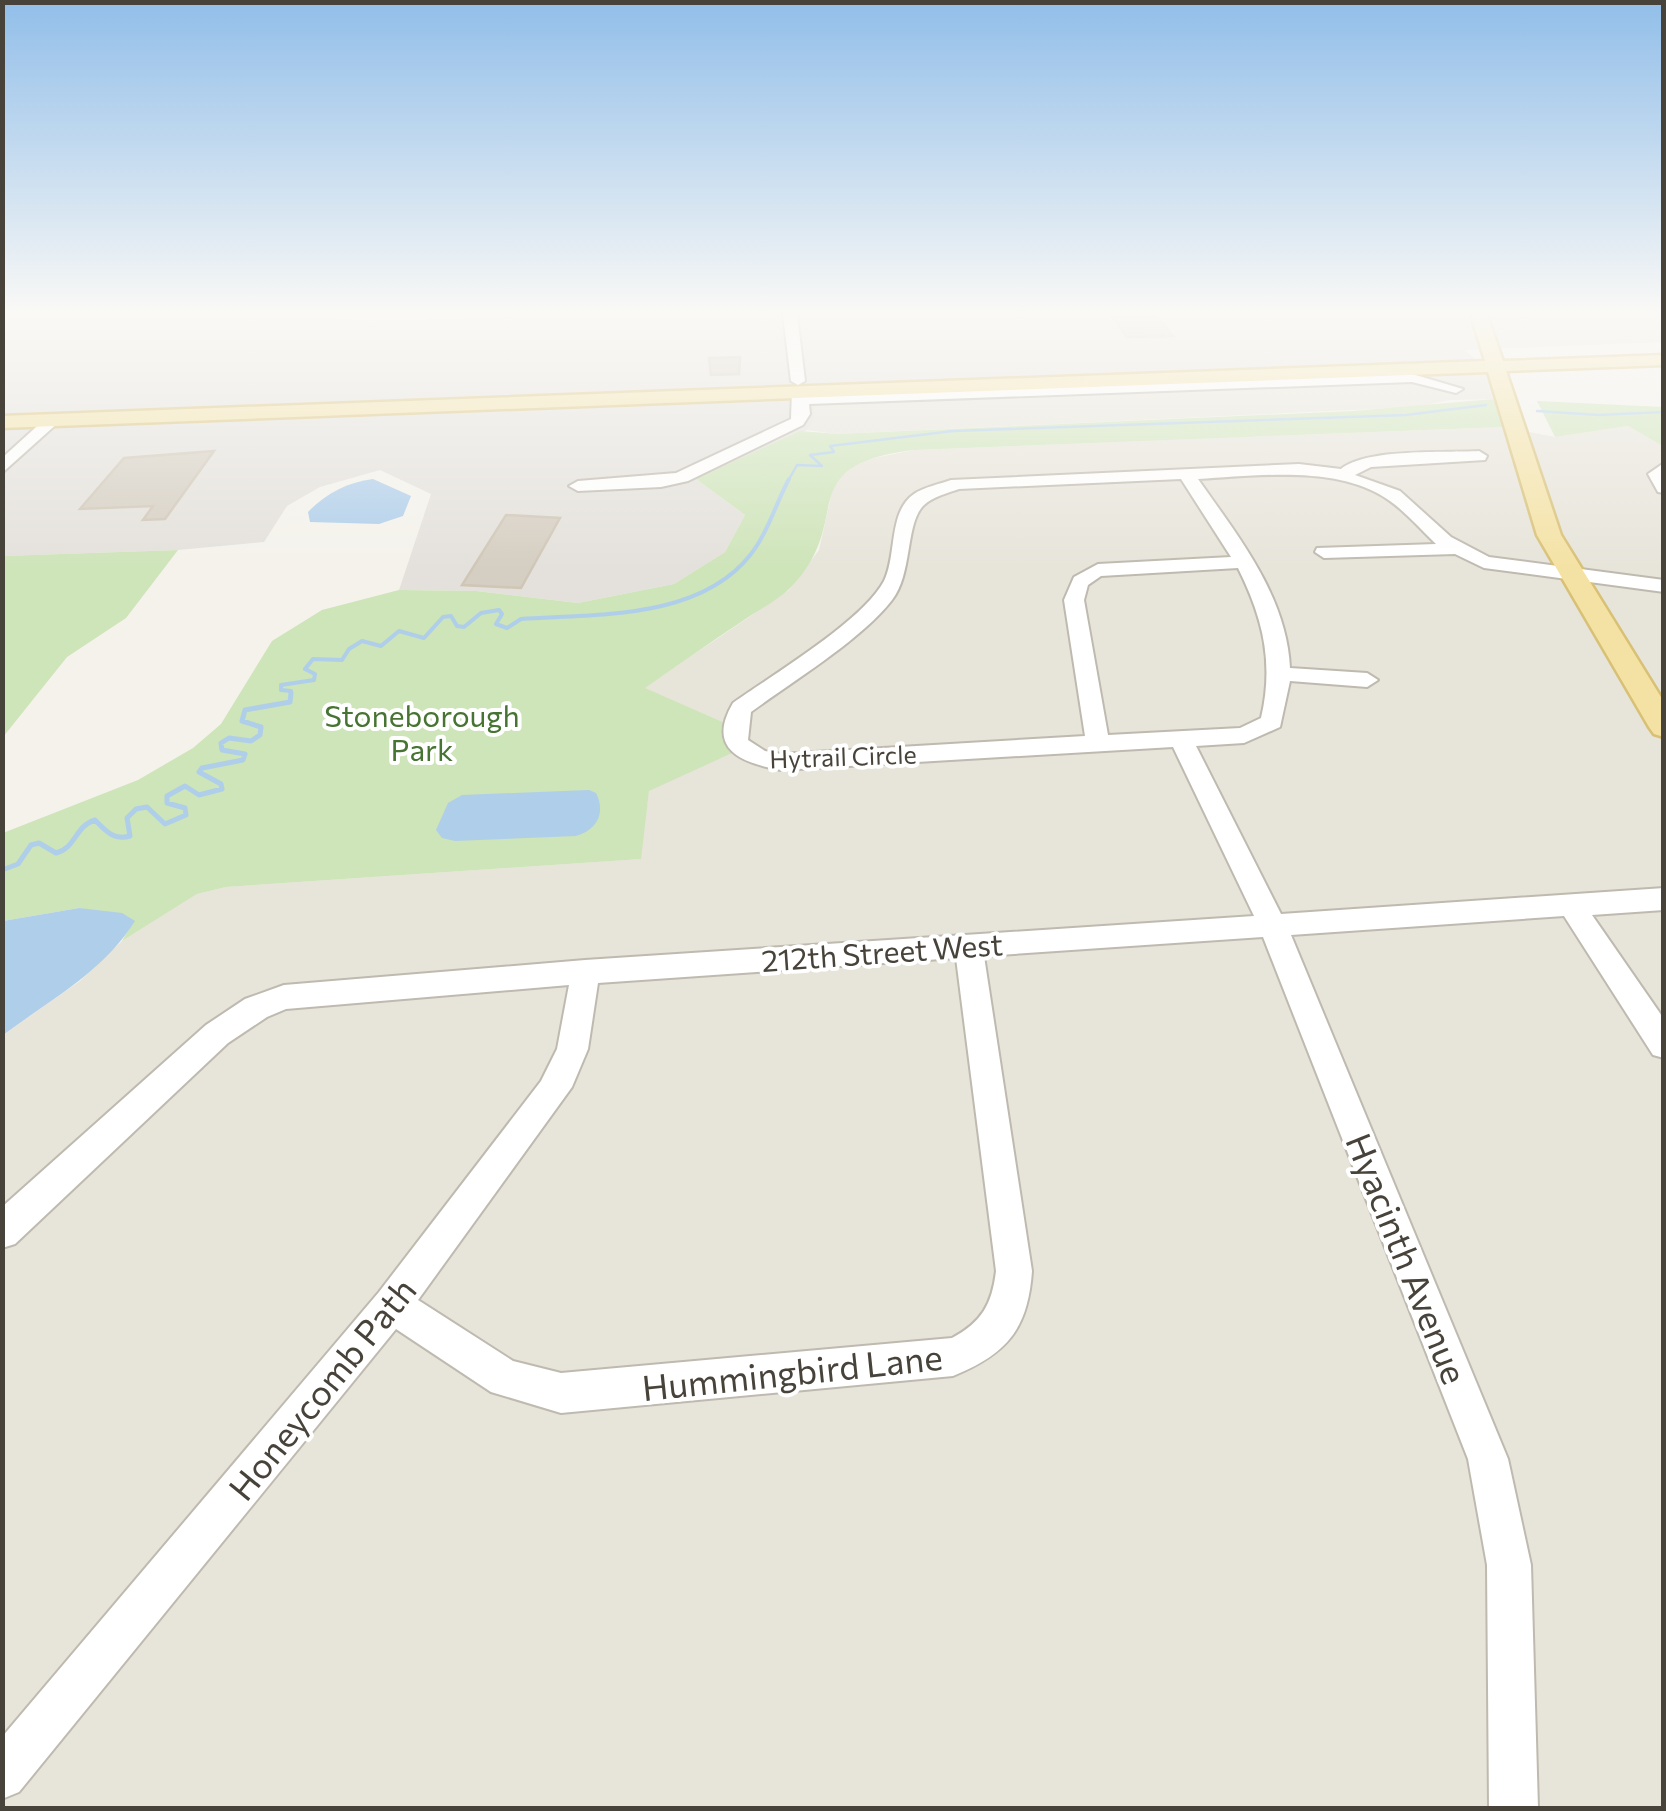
<svg xmlns="http://www.w3.org/2000/svg" width="1666" height="1811" font-family="Commissioner,sans-serif">
	<rect width="100%" height="100%" fill="#f4f2eb"/>
	<g fill="#e7e4da">
		<path d="M 1486,370 L 1495,399 L 1450,400 L 1417,407 L 836,434 L 807,430 L 814,421 L 814,395 Z"/>
		<path d="M 1628,426 L 1663,446 L 1663,1808 L 3,1808 L 3,1035 L 80,981 L 122,941 L 197,894 L 226,887 L 640,859 L 649,791 L 726,740 L 725,723 L 644,688 L 789,590 L 819,550 L 834,483 L 843,471 L 864,460 L 914,450 L 1503,427 L 1555,437 Z"/>
	</g>
	<path fill="#e4e1dc" d="M 2,315 L 318,315 L 373,322 L 502,315 L 1663,315 L 1664,342 L 1465,350 L 1486,370 L 814,395 L 814,421 L 807,430 L 696,479 L 745,515 L 725,552 L 674,584 L 578,603 L 476,591 L 399,590 L 431,494 L 380,470 L 320,487 L 287,506 L 264,542 L 178,550 L 3,556 Z"/>
	<g fill="#cee4b9">
		<path d="M 1495,399 L 1503,427 L 914,450 C 790,465 856,519 792,586 C 779,600 758,610 741,622 C 709,643 677,666 645,688 L 725,723 L 726,740 L 732,753 L 649,791 L 641,859 L 226,887 L 197,894 L 122,941 L 134,921 L 79,908 L 3,921 L 3,833 L 138,780 L 193,748 L 221,724 L 272,641 L 322,610 L 399,590 L 476,591 L 578,603 L 674,584 L 725,552 L 745,515 L 696,479 L 800,431 L 837,434 L 1353,411 Z"/>
		<path d="M 1537,401 L 1663,407 L 1663,446 L 1628,426 L 1555,437 Z"/>
		<path d="M 178,550 L 126,618 L 67,657 L 3,737 L 3,556 Z"/>
	</g>
	<g fill="#afceea">
		<path d="M 373,479 L 411,496 L 403,516 L 379,524 L 310,522 L 308,512 C 325,494 348,482 373,479 Z"/>
		<path d="M 589,790 L 596,793 C 606,813 597,830 576,836 L 455,841 L 442,838 L 436,830 L 448,803 L 462,795 Z"/>
		<path d="M 79,908 L 122,913 L 135,921 C 103,972 50,1000 3,1035 L 3,921 Z"/>
	</g>
	<g fill="none" stroke-linecap="round" stroke-linejoin="round">
		<g stroke="#afceea" stroke-width="2.5">
			<path d="M 1537,411 L 1598,415 L 1664,412"/>
			<path d="M 788,481 L 797,465 L 822,466 L 810,455 L 834,452 L 830,446 L 953,431 L 1406,415 L 1486,405"/>
		</g>
		<path stroke="#afceea" stroke-width="4" d="M 291,696 L 291,691 L 281,690 L 281,685 L 314,680 L 315,674 L 305,669 L 313,659 L 342,660 L 349,649 L 362,641 L 381,646 L 399,631 L 424,638 L 443,617 L 451,616 L 457,626 L 464,627 L 481,613 L 499,610 L 502,614 L 496,624 L 507,628 L 521,619 C 596,614 700,620 751,554 C 768,532 776,503 789,479"/>
		<path stroke="#afceea" stroke-width="5" d="M 2,870 L 18,864 L 31,845 L 39,843 L 56,853 C 76,848 75,826 95,820 C 106,831 114,841 130,836 L 127,818 L 136,809 L 147,807 L 165,824 L 186,815 L 185,808 L 167,803 L 167,796 L 185,786 L 199,795 L 222,789 L 221,784 L 199,772 L 202,768 L 243,760 L 245,754 L 222,750 L 221,743 L 229,738 L 251,741 L 260,735 L 261,727 L 242,721 L 245,710 L 290,702 L 291,693"/>
	</g>
	<g fill="#d5cec2" stroke="#cfc6b6" stroke-width="2.5">
		<path d="M 1111,315 L 1156,315 L 1173,336 L 1127,337 Z"/>
		<path d="M 740,357 L 739,374 L 711,375 L 709,358 Z"/>
		<path d="M 214,451 L 165,519 L 143,520 L 153,506 L 80,509 L 124,458 Z"/>
		<path d="M 506,515 L 560,518 L 521,588 L 462,585 Z"/>
	</g>
	<g fill="none" stroke-linecap="round" stroke-linejoin="round">
		<g stroke="#bfbaaf" stroke-width="4">
			<g id="minor">
				<path d="M 783,315 L 797,315 L 805,381 L 798,385 L 791,381 Z"/>
				<path d="M 1412,374 L 1463,389 L 1456,393 L 1412,382 L 809,404 L 810,414 L 803,425 L 688,481 L 661,487 L 578,491 L 569,486 L 578,481 L 676,473 L 791,419 L 792,392 L 800,387 L 808,395 Z"/>
				<path d="M 46,418 L 60,421 L 2,473 L 2,458 Z"/>
				<path d="M 1479,451 L 1487,456 L 1485,460 L 1371,467 L 1355,475 L 1400,491 L 1451,537 L 1489,557 L 1664,580 L 1664,592 L 1484,568 L 1455,554 L 1324,558 L 1315,552 L 1317,548 L 1436,544 C 1421,530 1407,513 1390,501 C 1339,464 1256,476 1198,479 C 1237,535 1287,596 1290,668 L 1367,673 L 1378,680 L 1367,687 L 1290,681 L 1280,727 L 1244,743 L 1196,746 L 1281,914 L 1664,888 L 1664,910 L 1592,915 L 1664,1019 L 1664,1058 L 1653,1055 L 1564,916 L 1291,935 L 1508,1459 L 1531,1565 L 1538,1808 L 1489,1808 L 1487,1565 L 1468,1459 L 1263,937 L 984,956 L 1032,1271 C 1028,1330 1006,1354 953,1376 L 561,1413 L 491,1392 L 396,1329 L 19,1792 L 2,1799 L 2,1737 L 379,1292 L 541,1081 L 557,1049 L 569,985 L 286,1009 L 267,1017 L 228,1043 L 15,1244 L 2,1248 L 2,1207 L 206,1025 L 245,999 L 284,985 L 585,960 L 1254,916 L 1173,747 L 781,770 C 741,763 706,749 733,703 C 772,675 863,621 884,581 C 897,555 888,512 914,494 C 924,487 940,484 951,480 L 1299,464 L 1341,469 C 1367,448 1444,453 1479,451 ZM 1181,479 L 1231,557 L 1098,564 L 1074,577 L 1064,600 L 1085,736 L 781,754 L 765,751 L 748,740 L 751,712 C 793,681 861,640 892,600 C 913,573 905,523 924,505 C 932,497 948,493 959,489 ZM 1238,568 C 1263,618 1274,663 1261,718 L 1240,728 L 1108,735 L 1084,600 L 1088,585 L 1101,576 ZM 956,958 L 996,1271 C 992,1304 982,1322 952,1338 L 561,1373 L 513,1361 L 418,1300 L 572,1087 L 588,1049 L 598,983 Z"/>
				<path d="M 1664,463 L 1664,493 L 1658,492 L 1648,474 Z"/>
			</g>
		</g>
		<g stroke="#d8c075" stroke-width="5">
			<path id="major" d="M 1471,315 L 1487,315 L 1503,361 L 1664,355 L 1664,365 L 1506,371 L 1561,535 L 1664,702 L 1664,737 L 1654,734 L 1649,727 L 1537,535 L 1488,372 L 2,428 L 2,416 L 1485,361 Z"/>
		</g>
		<use href="#minor" fill="#fff" fill-rule="evenodd"/>
		<use href="#major" fill="#f4e2a4" fill-rule="evenodd"/>
	</g>
	<linearGradient id="sky" x2="0" y2="1"><stop stop-color="#91bee9"/><stop offset="0.55" stop-color="#faf9f6"/><stop offset="1" stop-color="#faf9f6" stop-opacity="0"/></linearGradient>
	<rect width="1666" height="569" fill="url(#sky)"/>
	<g text-anchor="middle" dominant-baseline="central" stroke-width="8" stroke-linejoin="round" paint-order="stroke">
		<g font-size="25" fill="#48433a" stroke="#fff">
			<text transform="translate(843 756) rotate(-2)">Hytrail Circle</text>
		</g>
		<g font-size="30" fill="#477432" stroke="#fff">
			<text x="422" y="714">Stoneborough<tspan x="422" dy="34">Park</tspan></text>
		</g>
		<g font-size="30" fill="#48433a" stroke="#fff">
			<text transform="translate(882 951) rotate(-4)">212th Street West</text>
		</g>
		<g font-size="35" fill="#48433a" stroke="#fff">
			<text transform="translate(1408 1258) rotate(68)">Hyacinth Avenue</text>
			<text transform="translate(792 1371) rotate(-6)">Hummingbird Lane</text>
			<text transform="translate(321 1388) rotate(-51)">Honeycomb Path</text>
		</g>
	</g>
	<rect width="1666" height="1811" fill="none" stroke="#48433a" stroke-width="10"/>
</svg>
